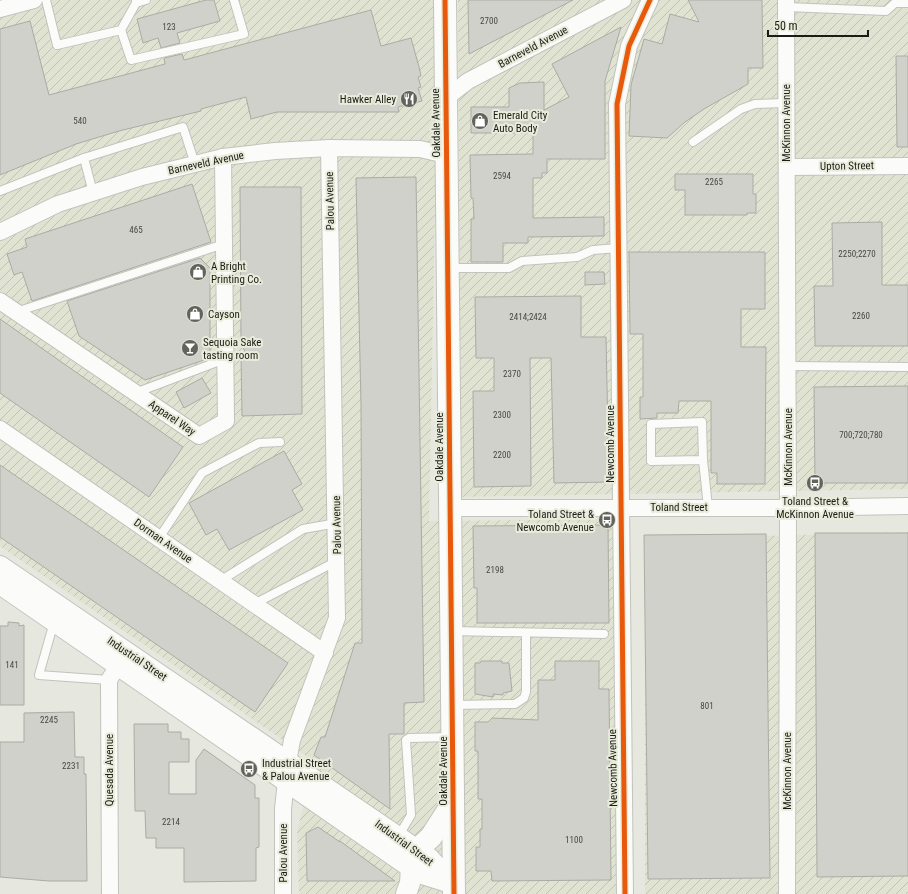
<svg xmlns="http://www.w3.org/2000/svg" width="908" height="894" font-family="'Roboto Condensed',sans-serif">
	<defs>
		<pattern id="industrial-furrows" width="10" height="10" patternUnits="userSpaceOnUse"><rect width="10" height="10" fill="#e0e3d1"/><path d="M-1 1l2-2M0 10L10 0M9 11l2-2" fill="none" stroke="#c0c2b3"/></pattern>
	</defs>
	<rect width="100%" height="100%" fill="#e6e8df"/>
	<g fill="url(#industrial-furrows)">
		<path d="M 0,0 L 439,0 L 429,521 L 616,519 L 617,894 L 299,894 L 297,831 L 315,762 L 0,546 Z"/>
		<path d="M 458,0 L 908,0 L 908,489 L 461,497 Z"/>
		<path d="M 908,532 L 908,894 L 645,894 L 645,539 Z"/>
	</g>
	<g fill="#cfd1ca" stroke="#aaaca4">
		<path d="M 206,0 L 214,0 L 220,21 L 177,33 L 180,43 L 161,48 L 158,38 L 143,43 L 137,19 Z"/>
		<path d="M 468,0 L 573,0 L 469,54 Z"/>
		<path d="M 688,0 L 762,0 L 763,68 L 748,68 L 748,84 L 704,109 L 685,122 L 667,138 L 629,136 L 631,85 L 644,39 L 662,44 L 670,14 L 699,22 Z"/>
		<path d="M 371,10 L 381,46 L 411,38 L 419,67 L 421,76 L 418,77 L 421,87 L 418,88 L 422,101 L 398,107 L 399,112 L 277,112 L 251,119 L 246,97 L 201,109 L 201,111 L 119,131 L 76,144 L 0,175 L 0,29 L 30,21 L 49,95 L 165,64 L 164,58 L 182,54 L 184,60 L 188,59 Z"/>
		<path d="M 621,27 L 605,81 L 605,159 L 547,159 L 547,173 L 542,173 L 542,178 L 533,178 L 533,218 L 604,217 L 604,236 L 528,237 L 528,243 L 503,243 L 503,262 L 471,262 L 471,219 L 474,219 L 473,198 L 471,198 L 470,155 L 533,154 L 533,133 L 471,133 L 471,107 L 509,107 L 509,88 L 520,83 L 544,82 L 544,110 L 569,97 L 552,64 Z"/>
		<path d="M 896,56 L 908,56 L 908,147 L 897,147 Z"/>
		<path d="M 675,174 L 753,174 L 753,194 L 756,194 L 756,213 L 747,213 L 747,215 L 685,215 L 685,190 L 675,190 Z"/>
		<path d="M 416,177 L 424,702 L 404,703 L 404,734 L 389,734 L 390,809 L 314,755 L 321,737 L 325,737 L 355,643 L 362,643 L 361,405 L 356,178 Z"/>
		<path d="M 192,184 L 211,242 L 32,301 L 22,272 L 14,275 L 7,254 L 27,247 L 25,239 Z"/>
		<path d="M 240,187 L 301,187 L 302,414 L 242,416 L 241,356 L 246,354 L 241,343 Z"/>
		<path d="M 882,222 L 882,285 L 908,285 L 908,346 L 815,346 L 814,286 L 833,286 L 832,223 Z"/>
		<path d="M 629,252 L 765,252 L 765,309 L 741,309 L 741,347 L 766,347 L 765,484 L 717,484 L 717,473 L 711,473 L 711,401 L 679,401 L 678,413 L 657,413 L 657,418 L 640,419 L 640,397 L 643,397 L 643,334 L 630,334 Z"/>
		<path d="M 200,258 L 210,268 L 210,358 L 145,380 L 79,336 L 67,301 Z"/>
		<path d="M 585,272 L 604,272 L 605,284 L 585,285 Z"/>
		<path d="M 581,296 L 581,337 L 606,337 L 609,482 L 554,483 L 551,358 L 530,358 L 531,486 L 474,487 L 473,391 L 494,391 L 494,358 L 476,358 L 475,297 Z"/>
		<path d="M 0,319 L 183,447 L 149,497 L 0,393 Z"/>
		<path d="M 202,378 L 211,393 L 184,408 L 176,392 Z"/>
		<path d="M 908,386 L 908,483 L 815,483 L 814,387 Z"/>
		<path d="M 284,451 L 302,484 L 292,490 L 303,510 L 229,550 L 217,529 L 206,535 L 189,503 Z"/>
		<path d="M 0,465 L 288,663 L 255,712 L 0,537 Z"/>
		<path d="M 608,525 L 609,623 L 477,623 L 477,588 L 474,588 L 473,526 Z"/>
		<path d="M 815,533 L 908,533 L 908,876 L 817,877 Z"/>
		<path d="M 766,534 L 770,878 L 648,879 L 644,535 Z"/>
		<path d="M 8,622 L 19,623 L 19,626 L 24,625 L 24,705 L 0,705 L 0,626 L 8,626 Z"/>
		<path d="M 481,661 L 502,661 L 502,663 L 509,663 L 512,691 L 503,693 L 503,695 L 493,694 L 493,697 L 475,694 L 475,663 L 480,663 Z"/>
		<path d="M 555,661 L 599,661 L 599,689 L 609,689 L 611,880 L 492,881 L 491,871 L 476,871 L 476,847 L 480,847 L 480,829 L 482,829 L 482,799 L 478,799 L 478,751 L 475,751 L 475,722 L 488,722 L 492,718 L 538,720 L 538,680 L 555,680 Z"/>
		<path d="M 74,712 L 75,757 L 84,757 L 84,774 L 86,774 L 87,881 L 49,881 L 0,877 L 0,742 L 24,742 L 24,713 Z"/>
		<path d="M 134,724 L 168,724 L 168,732 L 181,732 L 181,739 L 189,739 L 189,762 L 169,762 L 169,794 L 196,794 L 196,760 L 204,749 L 255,785 L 255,798 L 259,798 L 259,847 L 256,848 L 256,881 L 184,882 L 184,848 L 156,848 L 156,838 L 146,838 L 145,811 L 135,811 Z"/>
		<path d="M 318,827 L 340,842 L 340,841 L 395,881 L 307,881 L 306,833 Z"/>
	</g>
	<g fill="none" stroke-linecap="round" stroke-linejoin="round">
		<g stroke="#c1c3bc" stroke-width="10">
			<g id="service">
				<path d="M 46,0 L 57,45 L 121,30 L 136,3 L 136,0"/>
				<path d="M 136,3 L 146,0"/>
				<path d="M 786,7 L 886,11 L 895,3 L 908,3"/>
				<path d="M 121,30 L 131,60 L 244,34 L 234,0"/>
				<path d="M 693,142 L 741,109 L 755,104 L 786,103"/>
				<path d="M 0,191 L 84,158"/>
				<path d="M 93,193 L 84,158 L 183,127 L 195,164"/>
				<path d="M 449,268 L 509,268 L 522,261 L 577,257 L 593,250 L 618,248"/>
				<path d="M 16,312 L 224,244"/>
				<path d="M 787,366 L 908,367"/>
				<path d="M 135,393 L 225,359"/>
				<path d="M 703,460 L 702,422 L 651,424 L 651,461 L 703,460 L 708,507"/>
				<path d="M 159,538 L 202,473 L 259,443 L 280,442"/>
				<path d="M 220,581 L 303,529 L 337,523"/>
				<path d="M 254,604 L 337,561"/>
				<path d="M 54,622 L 39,675 L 109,680"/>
				<path d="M 452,631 L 604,634"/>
				<path d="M 453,705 L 515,704 L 524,698 L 526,692 L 526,633"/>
				<path d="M 398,837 L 411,815 L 406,740 L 409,738 L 452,737"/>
			</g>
		</g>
		<g stroke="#c1c3bc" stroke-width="18">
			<g id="minor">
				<path d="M 786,0 L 788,508 L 787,894"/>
				<path d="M 0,9 L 34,0"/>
				<path d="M 446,98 L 468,81 L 623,0"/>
				<path d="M 787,167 L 908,166"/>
				<path d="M 0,232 L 58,204 L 142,177 L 223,157 L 275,151 L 329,148 L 420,149 L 446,155"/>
				<path d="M 0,301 L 199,436 L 226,421 L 223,157"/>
				<path d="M 0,429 L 325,653"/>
				<path d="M 449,508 L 788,508 L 908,506"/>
				<path d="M 110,894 L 109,680 L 124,656"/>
				<path d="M 283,894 L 283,809 L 288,762 L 292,740 L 337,618 L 329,148"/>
				<path d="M 625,894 L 617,104 L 629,46 L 650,0"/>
			</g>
		</g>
		<g stroke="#c1c3bc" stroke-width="22">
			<g id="tertiary">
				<path d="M 0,566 L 429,858 L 453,884"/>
				<path d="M 0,584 L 419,873 L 451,883"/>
				<path d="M 406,894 L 410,883 L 411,867"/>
			</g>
		</g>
		<g stroke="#c1c3bc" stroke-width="24">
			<g id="secondary">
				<path d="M 445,0 L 454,894"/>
				<path d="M 417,850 L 431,837 L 453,803"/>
			</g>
		</g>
		<use href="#service" stroke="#fbfcfa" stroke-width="8"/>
		<use href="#minor" stroke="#fbfcfa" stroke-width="16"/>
		<use href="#tertiary" stroke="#fbfcfa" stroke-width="20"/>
		<use href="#secondary" stroke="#fbfcfa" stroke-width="22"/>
		<g stroke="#e9ecdb" stroke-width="8">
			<g id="cycleway">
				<path d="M 445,0 L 454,894"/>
				<path d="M 625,894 L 617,104 L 629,46 L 650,0"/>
			</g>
		</g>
		<use href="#cycleway" stroke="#e8590c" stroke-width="5"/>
	</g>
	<defs>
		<g id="restaurant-disc" transform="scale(0.9)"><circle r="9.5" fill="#62635c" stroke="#e9ecdb"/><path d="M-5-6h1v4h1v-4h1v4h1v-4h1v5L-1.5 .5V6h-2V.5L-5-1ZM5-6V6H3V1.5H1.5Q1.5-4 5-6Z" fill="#fff"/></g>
		<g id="shop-disc" transform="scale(0.9)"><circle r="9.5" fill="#62635c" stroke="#e9ecdb"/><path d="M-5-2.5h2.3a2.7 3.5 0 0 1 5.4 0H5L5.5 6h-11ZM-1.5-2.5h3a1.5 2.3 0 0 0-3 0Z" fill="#fff"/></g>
		<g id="bar-disc" transform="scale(0.9)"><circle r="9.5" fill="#62635c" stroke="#e9ecdb"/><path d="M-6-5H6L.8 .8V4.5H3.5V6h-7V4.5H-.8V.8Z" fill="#fff"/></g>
		<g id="bus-disc" transform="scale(0.9)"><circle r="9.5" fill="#62635c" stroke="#e9ecdb"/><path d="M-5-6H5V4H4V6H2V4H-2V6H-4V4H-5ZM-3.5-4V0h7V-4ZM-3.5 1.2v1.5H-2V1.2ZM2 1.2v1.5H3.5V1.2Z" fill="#fff"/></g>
	</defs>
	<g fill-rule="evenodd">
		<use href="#restaurant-disc" x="409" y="99"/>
		<use href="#shop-disc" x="480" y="121"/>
		<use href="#shop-disc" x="198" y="272"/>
		<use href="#shop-disc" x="195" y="314"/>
		<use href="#bar-disc" x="190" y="348"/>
		<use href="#bus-disc" x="815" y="483"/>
		<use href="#bus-disc" x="607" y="520"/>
		<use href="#bus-disc" x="249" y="769"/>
	</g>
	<g text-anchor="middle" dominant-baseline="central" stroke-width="4" stroke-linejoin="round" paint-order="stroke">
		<g font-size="9" fill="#484943">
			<text x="489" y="21">2700</text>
			<text x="169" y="27">123</text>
			<text x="80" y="121">540</text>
			<text x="502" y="176">2594</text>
			<text x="714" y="182">2265</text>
			<text x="136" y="230">465</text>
			<text x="857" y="254">2250;2270</text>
			<text x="861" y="316">2260</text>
			<text x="528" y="317">2414;2424</text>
			<text x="512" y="374">2370</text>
			<text x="502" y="415">2300</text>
			<text x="861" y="435">700;720;780</text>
			<text x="502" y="455">2200</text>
			<text x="495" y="570">2198</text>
			<text x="12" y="665">141</text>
			<text x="707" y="706">801</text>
			<text x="49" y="720">2245</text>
			<text x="71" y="766">2231</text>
			<text x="171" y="822">2214</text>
			<text x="574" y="840">1100</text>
		</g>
		<g font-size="11" fill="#1b1c16" stroke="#e9ecdb">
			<text transform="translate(533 47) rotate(-28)">Barneveld Avenue</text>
			<text transform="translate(436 123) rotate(-91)">Oakdale Avenue</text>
			<text transform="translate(786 123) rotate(-90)">McKinnon Avenue</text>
			<text transform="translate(206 163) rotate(-12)">Barneveld Avenue</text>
			<text transform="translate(847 166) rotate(-1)">Upton Street</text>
			<text transform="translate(330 201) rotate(-91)">Palou Avenue</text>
			<text transform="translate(172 418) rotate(34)">Apparel Way</text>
			<text transform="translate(610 444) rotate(-90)">Newcomb Avenue</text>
			<text transform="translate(439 447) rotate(-90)">Oakdale Avenue</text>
			<text transform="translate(788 447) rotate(-90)">McKinnon Avenue</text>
			<text x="679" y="507">Toland Street</text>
			<text transform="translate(337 525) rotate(-91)">Palou Avenue</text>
			<text transform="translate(163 541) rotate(35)">Dorman Avenue</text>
			<text transform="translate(137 659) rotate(34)">Industrial Street</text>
			<text transform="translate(613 768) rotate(-91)">Newcomb Avenue</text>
			<text transform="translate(109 770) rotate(-90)">Quesada Avenue</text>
			<text transform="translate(443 771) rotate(-90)">Oakdale Avenue</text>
			<text transform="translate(787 771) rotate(-90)">McKinnon Avenue</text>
			<text transform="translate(404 843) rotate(36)">Industrial Street</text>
			<text transform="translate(283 853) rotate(-90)">Palou Avenue</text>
		</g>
		<g font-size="11" fill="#1b1c16" stroke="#e9ecdb" text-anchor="start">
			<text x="396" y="99" text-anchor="end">Hawker Alley</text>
			<text x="493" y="115">Emerald City<tspan x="493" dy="13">Auto Body</tspan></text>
			<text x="211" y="266">A Bright<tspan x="211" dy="13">Printing Co.</tspan></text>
			<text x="208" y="314">Cayson</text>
			<text x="203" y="342">Sequoia Sake<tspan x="203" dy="13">tasting room</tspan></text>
			<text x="815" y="501" text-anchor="middle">Toland Street &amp;<tspan x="815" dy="13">McKinnon Avenue</tspan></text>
			<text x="594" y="514" text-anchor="end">Toland Street &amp;<tspan x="594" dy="13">Newcomb Avenue</tspan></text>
			<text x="262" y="763">Industrial Street<tspan x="262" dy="13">&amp; Palou Avenue</tspan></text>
		</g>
	</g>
	<path d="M768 30v6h100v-6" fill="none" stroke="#1b1c16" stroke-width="2"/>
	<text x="774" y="30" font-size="12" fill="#1b1c16" stroke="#e9ecdb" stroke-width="3" paint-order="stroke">50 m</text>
</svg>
